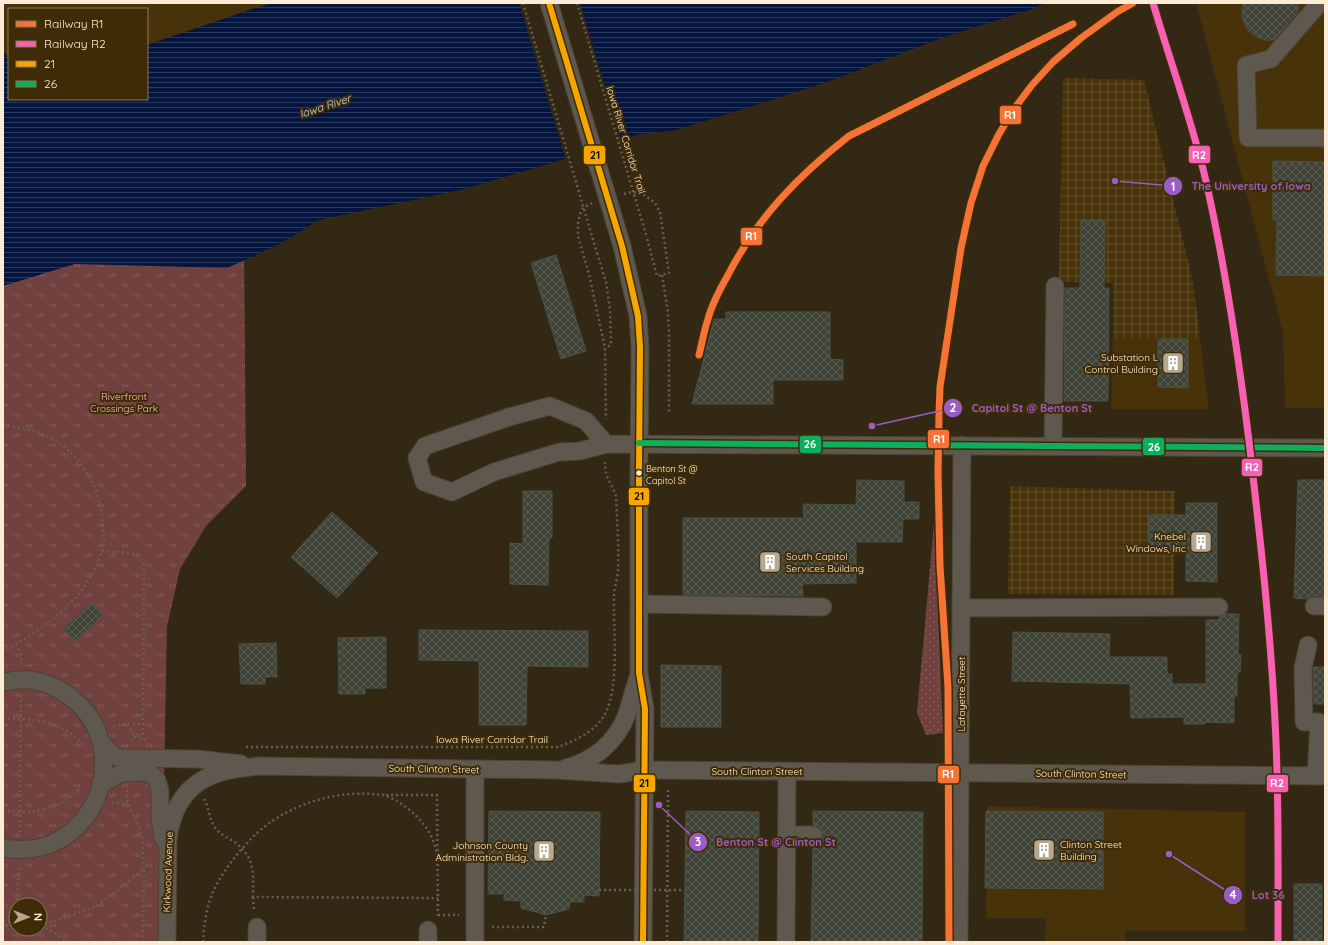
<svg xmlns="http://www.w3.org/2000/svg" width="1328" height="945" font-family="Quicksand,sans-serif">
	<defs>
		<pattern id="industrial-grid" width="8" height="8" patternUnits="userSpaceOnUse"><rect width="8" height="8" fill="#473209"/><path d="M0 4h8M4 0v8" fill="none" stroke="#62502c"/></pattern>
		<pattern id="grass-dots" width="8" height="8" patternUnits="userSpaceOnUse"><rect width="8" height="8" fill="#71413f"/><path d="M2 2h.1M6 6h.1" fill="none" stroke="#865d5a" stroke-width="1.8" stroke-linecap="round"/></pattern>
		<pattern id="park-tufts" width="24" height="20" patternUnits="userSpaceOnUse"><rect width="24" height="20" fill="#71413f"/><path d="M3 7l-1-3M5 7V3M7 7l1-3M15 17l-1-3M17 17v-4M19 17l1-3" fill="none" stroke="#865d5a"/></pattern>
		<pattern id="water-rules" width="6" height="5" patternUnits="userSpaceOnUse"><rect width="6" height="5" fill="#04163f"/><path d="M0 2.5h6" fill="none" stroke="#2a385a"/></pattern>
		<pattern id="building-cross-hatch" width="8" height="8" patternUnits="userSpaceOnUse"><rect width="8" height="8" fill="#3f4338"/><path d="M0 0l8 8M0 8l8-8" fill="none" stroke="#5c5e54"/></pattern>
	</defs>
	<rect width="100%" height="100%" fill="#322813"/>
	<g fill="#473209">
		<path d="M 3,3 L 274,3 L 255,8 L 147,45 L 147,9 L 9,9 L 9,58 L 4,52 L 3,45 Z"/>
		<path d="M 1196,3 L 1325,3 L 1325,408 L 1285,408 L 1283,332 Z"/>
		<path d="M 1063,78 L 1144,80 L 1193,282 L 1209,409 L 1111,409 L 1114,283 L 1059,282 Z"/>
		<path d="M 987,806 L 1245,812 L 1245,931 L 1126,931 L 1126,942 L 1045,942 L 1046,918 L 986,918 Z"/>
	</g>
	<g fill="url(#industrial-grid)">
		<path d="M 1063,78 L 1144,80 L 1193,282 L 1200,338 L 1113,338 L 1113,283 L 1059,282 Z"/>
		<path d="M 1010,486 L 1175,491 L 1174,595 L 1008,594 Z"/>
	</g>
	<path fill="url(#grass-dots)" d="M 934,523 L 943,733 L 926,735 L 917,713 Z"/>
	<path fill="url(#park-tufts)" fill-rule="evenodd" d="M 244,238 L 246,486 L 206,526 L 180,569 L 167,627 L 161,942 L 3,942 L 3,260 ZM 16,905 L 40,905 L 40,929 L 16,929 Z"/>
	<path fill="url(#water-rules)" d="M 274,3 L 1045,3 L 1030,10 L 941,38 L 830,81 L 677,130 L 640,134 L 558,161 L 465,189 L 319,220 L 278,245 L 227,268 L 75,264 L 3,286 L 3,45 L 4,52 L 9,58 L 9,99 L 147,99 L 147,45 L 255,8 Z"/>
	<path fill="#322813" d="M 519,3 L 580,3 L 622,142 L 566,161 Z"/>
	<g fill="url(#building-cross-hatch)" stroke="#4b5247">
		<path d="M 1243,3 L 1298,3 L 1298,12 L 1274,40 L 1265,40 L 1257,37 L 1250,32 L 1245,25 L 1242,16 Z"/>
		<path d="M 1273,161 L 1325,162 L 1325,255 L 1324,276 L 1276,275 L 1277,220 L 1273,220 Z"/>
		<path d="M 1081,220 L 1105,221 L 1104,288 L 1109,288 L 1108,401 L 1064,401 L 1065,288 L 1080,288 Z"/>
		<path d="M 556,255 L 586,351 L 561,359 L 531,263 Z"/>
		<path d="M 726,312 L 830,312 L 830,359 L 843,360 L 843,380 L 773,380 L 773,404 L 692,404 L 714,319 L 726,319 Z"/>
		<path d="M 1158,339 L 1188,339 L 1188,388 L 1158,387 Z"/>
		<path d="M 857,480 L 904,481 L 904,502 L 919,502 L 919,519 L 903,519 L 902,542 L 856,542 L 856,583 L 802,584 L 803,596 L 683,595 L 683,518 L 804,518 L 803,504 L 856,505 Z"/>
		<path d="M 1298,480 L 1325,480 L 1325,596 L 1314,596 L 1307,599 L 1294,598 Z"/>
		<path d="M 523,491 L 552,491 L 552,538 L 549,538 L 548,585 L 510,584 L 510,543 L 523,544 Z"/>
		<path d="M 1186,503 L 1217,503 L 1217,582 L 1186,581 L 1186,552 L 1149,552 L 1148,515 L 1186,515 Z"/>
		<path d="M 332,512 L 378,553 L 337,598 L 291,557 Z"/>
		<path d="M 92,602 L 103,614 L 75,641 L 64,629 Z"/>
		<path d="M 1226,614 L 1239,614 L 1238,655 L 1241,655 L 1240,672 L 1237,672 L 1237,696 L 1234,696 L 1234,723 L 1205,722 L 1205,724 L 1184,724 L 1184,717 L 1131,718 L 1130,684 L 1012,681 L 1013,632 L 1110,634 L 1109,657 L 1167,657 L 1167,674 L 1172,674 L 1172,684 L 1206,684 L 1206,620 L 1219,620 L 1219,617 Z"/>
		<path d="M 419,630 L 588,631 L 588,667 L 527,666 L 526,725 L 479,725 L 479,661 L 419,660 Z"/>
		<path d="M 386,637 L 386,688 L 365,688 L 365,694 L 339,694 L 338,638 Z"/>
		<path d="M 276,643 L 277,677 L 265,677 L 265,684 L 241,684 L 239,644 Z"/>
		<path d="M 661,665 L 721,666 L 721,727 L 661,727 Z"/>
		<path d="M 1313,667 L 1325,667 L 1325,704 L 1314,704 Z"/>
		<path d="M 489,811 L 600,812 L 599,896 L 584,895 L 584,902 L 570,902 L 569,909 L 546,915 L 521,908 L 521,901 L 504,900 L 504,894 L 488,894 Z"/>
		<path d="M 686,811 L 759,812 L 758,942 L 684,942 Z"/>
		<path d="M 813,811 L 923,812 L 922,942 L 811,942 L 813,845 L 818,843 L 822,840 L 823,835 L 821,830 L 818,826 L 813,825 Z"/>
		<path d="M 986,811 L 1103,812 L 1103,889 L 985,888 Z"/>
		<rect x="1294" y="884" width="28" height="58"/>
	</g>
	<g fill="none" stroke-linecap="round" stroke-linejoin="round">
		<g stroke="#4c4331" stroke-width="19">
			<g id="minor">
				<path d="M 1318,3 L 1317,6 L 1271,59 L 1246,65 L 1248,138 L 1325,138"/>
				<path d="M 622,246 L 638,316 L 640,347 L 639,470 L 639,673 L 645,709 L 643,942"/>
				<path d="M 606,444 L 586,421 L 550,406 L 509,417 L 425,446 L 417,458 L 424,482 L 452,492 L 494,472 L 559,452 L 580,451 L 606,444 L 1325,448"/>
				<path d="M 1053,446 L 1055,286"/>
				<path d="M 640,604 L 823,607"/>
				<path d="M 1314,606 L 1325,606"/>
				<path d="M 961,608 L 1219,607"/>
				<path d="M 1308,645 L 1303,668 L 1304,722 L 1319,722 L 1316,776"/>
				<path d="M 3,682 C 12,681 21,679 30,680 C 47,682 61,689 74,700 C 120,737 110,812 59,840 C 42,850 22,851 3,848"/>
				<path d="M 102,743 L 113,756 L 121,758 L 197,759 L 241,764"/>
				<path d="M 566,768 C 593,761 617,742 627,714 C 631,701 634,688 639,675"/>
				<path d="M 102,784 L 121,773 L 146,772 L 152,775 L 157,780 L 160,791 L 160,819 L 163,839"/>
				<path d="M 787,835 L 813,835"/>
				<path d="M 167,942 L 168,840 C 172,805 189,779 226,771 C 236,768 247,768 257,766 L 556,770 L 619,774 L 644,770 L 1325,776"/>
				<path d="M 257,942 L 257,927"/>
				<path d="M 428,942 L 428,930"/>
				<path d="M 475,942 L 475,769"/>
				<path d="M 786,942 L 787,772"/>
				<path d="M 959,942 L 962,445"/>
			</g>
		</g>
		<g stroke="#665f52" stroke-width="2.5" stroke-dasharray="2 3" stroke-linecap="butt">
			<path d="M 624,194 L 632,192 L 643,194 L 655,203 L 660,212 L 669,273 L 657,276 L 647,238"/>
			<path d="M 592,203 L 583,208 L 580,214 L 578,223 L 578,236 L 589,274 L 605,348 L 606,419"/>
			<path d="M 597,253 L 606,282 L 610,309 L 611,345 L 605,348"/>
			<path d="M 662,275 L 668,312 L 669,335 L 669,412"/>
			<path d="M 3,425 C 22,428 42,431 58,442 C 87,463 103,495 103,531 C 104,538 104,545 102,552 C 99,559 96,567 92,574 C 75,607 35,635 3,651"/>
			<path d="M 102,551 C 116,553 140,549 144,566 L 143,739"/>
			<path d="M 16,644 L 21,654 L 21,664"/>
			<path d="M 3,719 C 32,718 63,721 83,745"/>
			<path d="M 128,724 L 143,724"/>
			<path d="M 113,726 L 128,724 L 135,737"/>
			<path d="M 131,741 L 135,737 L 148,740"/>
			<path d="M 246,747 L 558,747 C 575,741 596,731 605,714 C 620,686 613,629 614,596 C 614,587 618,578 618,569 C 619,545 617,520 616,496 C 611,480 605,481 605,462"/>
			<path d="M 386,795 L 437,795 L 438,918"/>
			<path d="M 204,799 C 210,809 209,822 217,830 C 222,836 231,839 237,844 C 256,859 253,876 253,897 L 438,898"/>
			<path d="M 112,802 L 123,804 L 127,802"/>
			<path d="M 3,810 C 29,816 63,809 80,788"/>
			<path d="M 20,832 L 21,695"/>
			<path d="M 253,897 L 254,911"/>
			<path d="M 17,905 L 19,865"/>
			<path d="M 438,915 L 459,915"/>
			<path d="M 3,921 L 16,922"/>
			<path d="M 40,925 L 70,916 L 97,906 L 144,869 L 142,838 L 136,819 L 127,802 L 127,789"/>
			<path d="M 42,925 L 68,942"/>
			<path d="M 492,927 L 544,927 L 546,915"/>
			<path d="M 143,942 L 144,869"/>
			<path d="M 203,942 C 204,926 206,909 212,894 C 222,872 239,850 257,833 C 287,806 331,791 372,794 C 377,795 382,794 387,796 C 405,804 422,818 431,836 C 434,842 436,850 438,856"/>
			<path d="M 667,942 L 668,787"/>
		</g>
		<use href="#minor" stroke="#5f584e" stroke-width="17"/>
		<g stroke="#4c4331" stroke-width="19" stroke-linecap="butt">
			<path id="minor-bridge" d="M 549,3 L 622,246"/>
		</g>
		<g stroke="#665f52" stroke-width="2.5" stroke-dasharray="2 3" stroke-linecap="butt">
			<path d="M 523,3 L 597,253"/>
			<path d="M 577,3 L 647,238"/>
			<path d="M 599,890 L 684,890"/>
		</g>
		<use href="#minor-bridge" stroke="#5f584e" stroke-width="17"/>
		<g stroke="#3f2c06" stroke-width="9">
			<path id="bus-1" d="M 549,3 L 622,246 L 638,316 L 640,347 L 639,470 L 639,673 L 645,709 L 643,942"/>
		</g>
		<g stroke="#3f2c06" stroke-width="9">
			<path id="bus-2" d="M 639,443 L 1325,448"/>
		</g>
		<use href="#bus-1" stroke="#f7a600" stroke-width="6"/>
		<use href="#bus-2" stroke="#0daf5c" stroke-width="6"/>
		<g stroke="#3f2c06" stroke-width="10">
			<g id="rail-1">
				<path d="M 699,355 C 702,343 704,331 708,319 C 712,304 720,289 728,275 C 758,217 798,176 849,136 L 1073,24"/>
				<path d="M 949,942 L 948,687 L 940,566 L 938,472 L 939,414 L 940,387 L 961,248 L 971,203 L 983,166 L 999,134 L 1014,109 L 1032,85 L 1053,62 L 1081,38 L 1117,12 L 1133,3"/>
			</g>
		</g>
		<g stroke="#3f2c06" stroke-width="10">
			<path id="rail-2" d="M 1153,3 C 1170,61 1191,118 1205,177 C 1225,264 1238,352 1249,441 C 1259,528 1269,615 1274,703 C 1279,783 1278,862 1278,942"/>
		</g>
		<use href="#rail-1" stroke="#f57335" stroke-width="7"/>
		<use href="#rail-2" stroke="#f860b3" stroke-width="7"/>
	</g>
	<defs>
		<g id="building-square" transform="scale(1.15)"><rect x="-9" y="-9" width="18" height="18" rx="4" fill="#b5a790" stroke="#3f2c06"/><path d="M-4-6H4V6H1V3H-1V6H-4ZM-2.5-4.3h1.7v1.8h-1.7ZM.8-4.3h1.7v1.8H.8ZM-2.5-1h1.7V.8h-1.7ZM.8-1h1.7V.8H.8Z" fill="#fff"/></g>
	</defs>
	<g fill-rule="evenodd">
		<use href="#building-square" x="1173" y="363"/>
		<use href="#building-square" x="1201" y="542"/>
		<use href="#building-square" x="770" y="562"/>
		<use href="#building-square" x="1044" y="850"/>
		<use href="#building-square" x="544" y="851"/>
	</g>
	<circle fill="#fcecd4" stroke="#3f2c06" stroke-width="1.5" cx="639" cy="473" r="3.5"/>
	<g text-anchor="middle" dominant-baseline="central" stroke-width="4" stroke-linejoin="round" paint-order="stroke">
		<g font-size="9" fill="#fcecd4" stroke="#3f2c06" text-anchor="start">
			<text x="646" y="468">Benton St @<tspan x="646" dy="12">Capitol St</tspan></text>
		</g>
		<g font-size="10" fill="#fcecd4" stroke="#3f2c06">
			<text transform="translate(626 140) rotate(73)">Iowa River Corridor Trail</text>
			<text transform="translate(961 694) rotate(-90)">Lafayette Street</text>
			<text x="492" y="739">Iowa River Corridor Trail</text>
			<text transform="translate(434 769) rotate(1)">South Clinton Street</text>
			<text x="757" y="771">South Clinton Street</text>
			<text transform="translate(1081 774) rotate(1)">South Clinton Street</text>
			<text transform="translate(168 872) rotate(-88)">Kirkwood Avenue</text>
		</g>
		<g font-size="10" fill="#fcecd4" stroke="#3f2c06" text-anchor="end">
			<text x="1158" y="357">Substation L<tspan x="1158" dy="12">Control Building</tspan></text>
			<text x="1186" y="536">Knebel<tspan x="1186" dy="12">Windows, Inc</tspan></text>
			<text x="786" y="556" text-anchor="start">South Capitol<tspan x="786" dy="12">Services Building</tspan></text>
			<text x="1060" y="844" text-anchor="start">Clinton Street<tspan x="1060" dy="12">Building</tspan></text>
			<text x="528" y="845">Johnson County<tspan x="528" dy="12">Administration Bldg.</tspan></text>
		</g>
		<g font-size="10" fill="#febebd" stroke="#3f2c06">
			<text x="124" y="396">Riverfront<tspan x="124" dy="12">Crossings Park</tspan></text>
		</g>
		<g font-size="11" font-style="italic" fill="#c1d5f5" stroke="#3f2c06">
			<text transform="translate(325 106) rotate(-18)">Iowa River</text>
		</g>
	</g>
	<path fill="none" stroke="#9b5cc4" stroke-width="1.5" d="M1115 181L1173 186M872 426L953 408M659 805L698 842M1169 854L1233 895"/>
	<g fill="#9b5cc4" stroke="#3f2c06" stroke-width="1.5">
		<circle cx="1115" cy="181" r="4"/>
		<circle cx="872" cy="426" r="4"/>
		<circle cx="659" cy="805" r="4"/>
		<circle cx="1169" cy="854" r="4"/>
		<circle cx="1173" cy="186" r="10"/>
		<circle cx="953" cy="408" r="10"/>
		<circle cx="698" cy="842" r="10"/>
		<circle cx="1233" cy="895" r="10"/>
	</g>
	<g font-size="12" text-anchor="middle" font-weight="bold" fill="#fff">
		<text x="1173" y="191">1</text>
		<text x="953" y="412">2</text>
		<text x="698" y="846">3</text>
		<text x="1233" y="899">4</text>
	</g>
	<g font-size="11" text-anchor="middle" font-weight="bold" fill="#9b5cc4" stroke="#3f2c06" stroke-width="4" stroke-linejoin="round" paint-order="stroke">
		<text x="1251" y="190">The University of Iowa</text>
		<text x="1032" y="412">Capitol St @ Benton St</text>
		<text x="776" y="846">Benton St @ Clinton St</text>
		<text x="1268" y="899">Lot 36</text>
	</g>
	<g stroke="#3f2c06" stroke-width="1.5">
		<rect x="999" y="105" width="23" height="20" rx="4" fill="#f57335"/>
		<rect x="1188" y="145" width="23" height="19" rx="4" fill="#f860b3"/>
		<rect x="583" y="145" width="23" height="20" rx="4" fill="#f7a600"/>
		<rect x="740" y="227" width="23" height="19" rx="4" fill="#f57335"/>
		<rect x="927" y="429" width="23" height="20" rx="4" fill="#f57335"/>
		<rect x="799" y="435" width="23" height="19" rx="4" fill="#0daf5c"/>
		<rect x="1142" y="437" width="23" height="19" rx="4" fill="#0daf5c"/>
		<rect x="1241" y="458" width="22" height="19" rx="4" fill="#f860b3"/>
		<rect x="628" y="487" width="22" height="19" rx="4" fill="#f7a600"/>
		<rect x="937" y="765" width="23" height="19" rx="4" fill="#f57335"/>
		<rect x="633" y="774" width="23" height="19" rx="4" fill="#f7a600"/>
		<rect x="1266" y="774" width="23" height="19" rx="4" fill="#f860b3"/>
	</g>
	<g font-size="11" text-anchor="middle" font-weight="bold" fill="#fff">
		<text x="1010" y="119">R1</text>
		<text x="1199" y="159">R2</text>
		<text x="751" y="240">R1</text>
		<text x="939" y="443">R1</text>
		<text x="810" y="448">26</text>
		<text x="1154" y="451">26</text>
		<text x="1252" y="471">R2</text>
		<text x="948" y="778">R1</text>
		<text x="1277" y="787">R2</text>
	</g>
	<g font-size="11" text-anchor="middle" font-weight="bold" fill="#111">
		<text x="595" y="159">21</text>
		<text x="639" y="500">21</text>
		<text x="644" y="787">21</text>
	</g>
	<rect width="1328" height="945" fill="none" stroke="#fcecd4" stroke-width="8"/>
	<rect x="8" y="8" width="140" height="92" fill="#3f2c06" stroke="#8b7958"/>
	<rect x="16" y="21" width="20" height="6" fill="#f57335" stroke="#8b7958"/>
	<text x="44" y="28" font-size="12" fill="#fcecd4">Railway R1</text>
	<rect x="16" y="41" width="20" height="6" fill="#f860b3" stroke="#8b7958"/>
	<text x="44" y="48" font-size="12" fill="#fcecd4">Railway R2</text>
	<rect x="16" y="61" width="20" height="6" fill="#f7a600" stroke="#8b7958"/>
	<text x="44" y="68" font-size="12" fill="#fcecd4">21</text>
	<rect x="16" y="81" width="20" height="6" fill="#0daf5c" stroke="#8b7958"/>
	<text x="44" y="88" font-size="12" fill="#fcecd4">26</text>
	<g transform="translate(28 917) rotate(90)"><circle r="19" fill="#3f2c06" stroke="#8b7958"/>
	<path d="M0-3L7 15L0 10L-7 15Z" fill="#b5a790"/>
	<text y="-6" font-size="11" font-weight="bold" text-anchor="middle" fill="#fcecd4">N</text>
	</g>
</svg>
